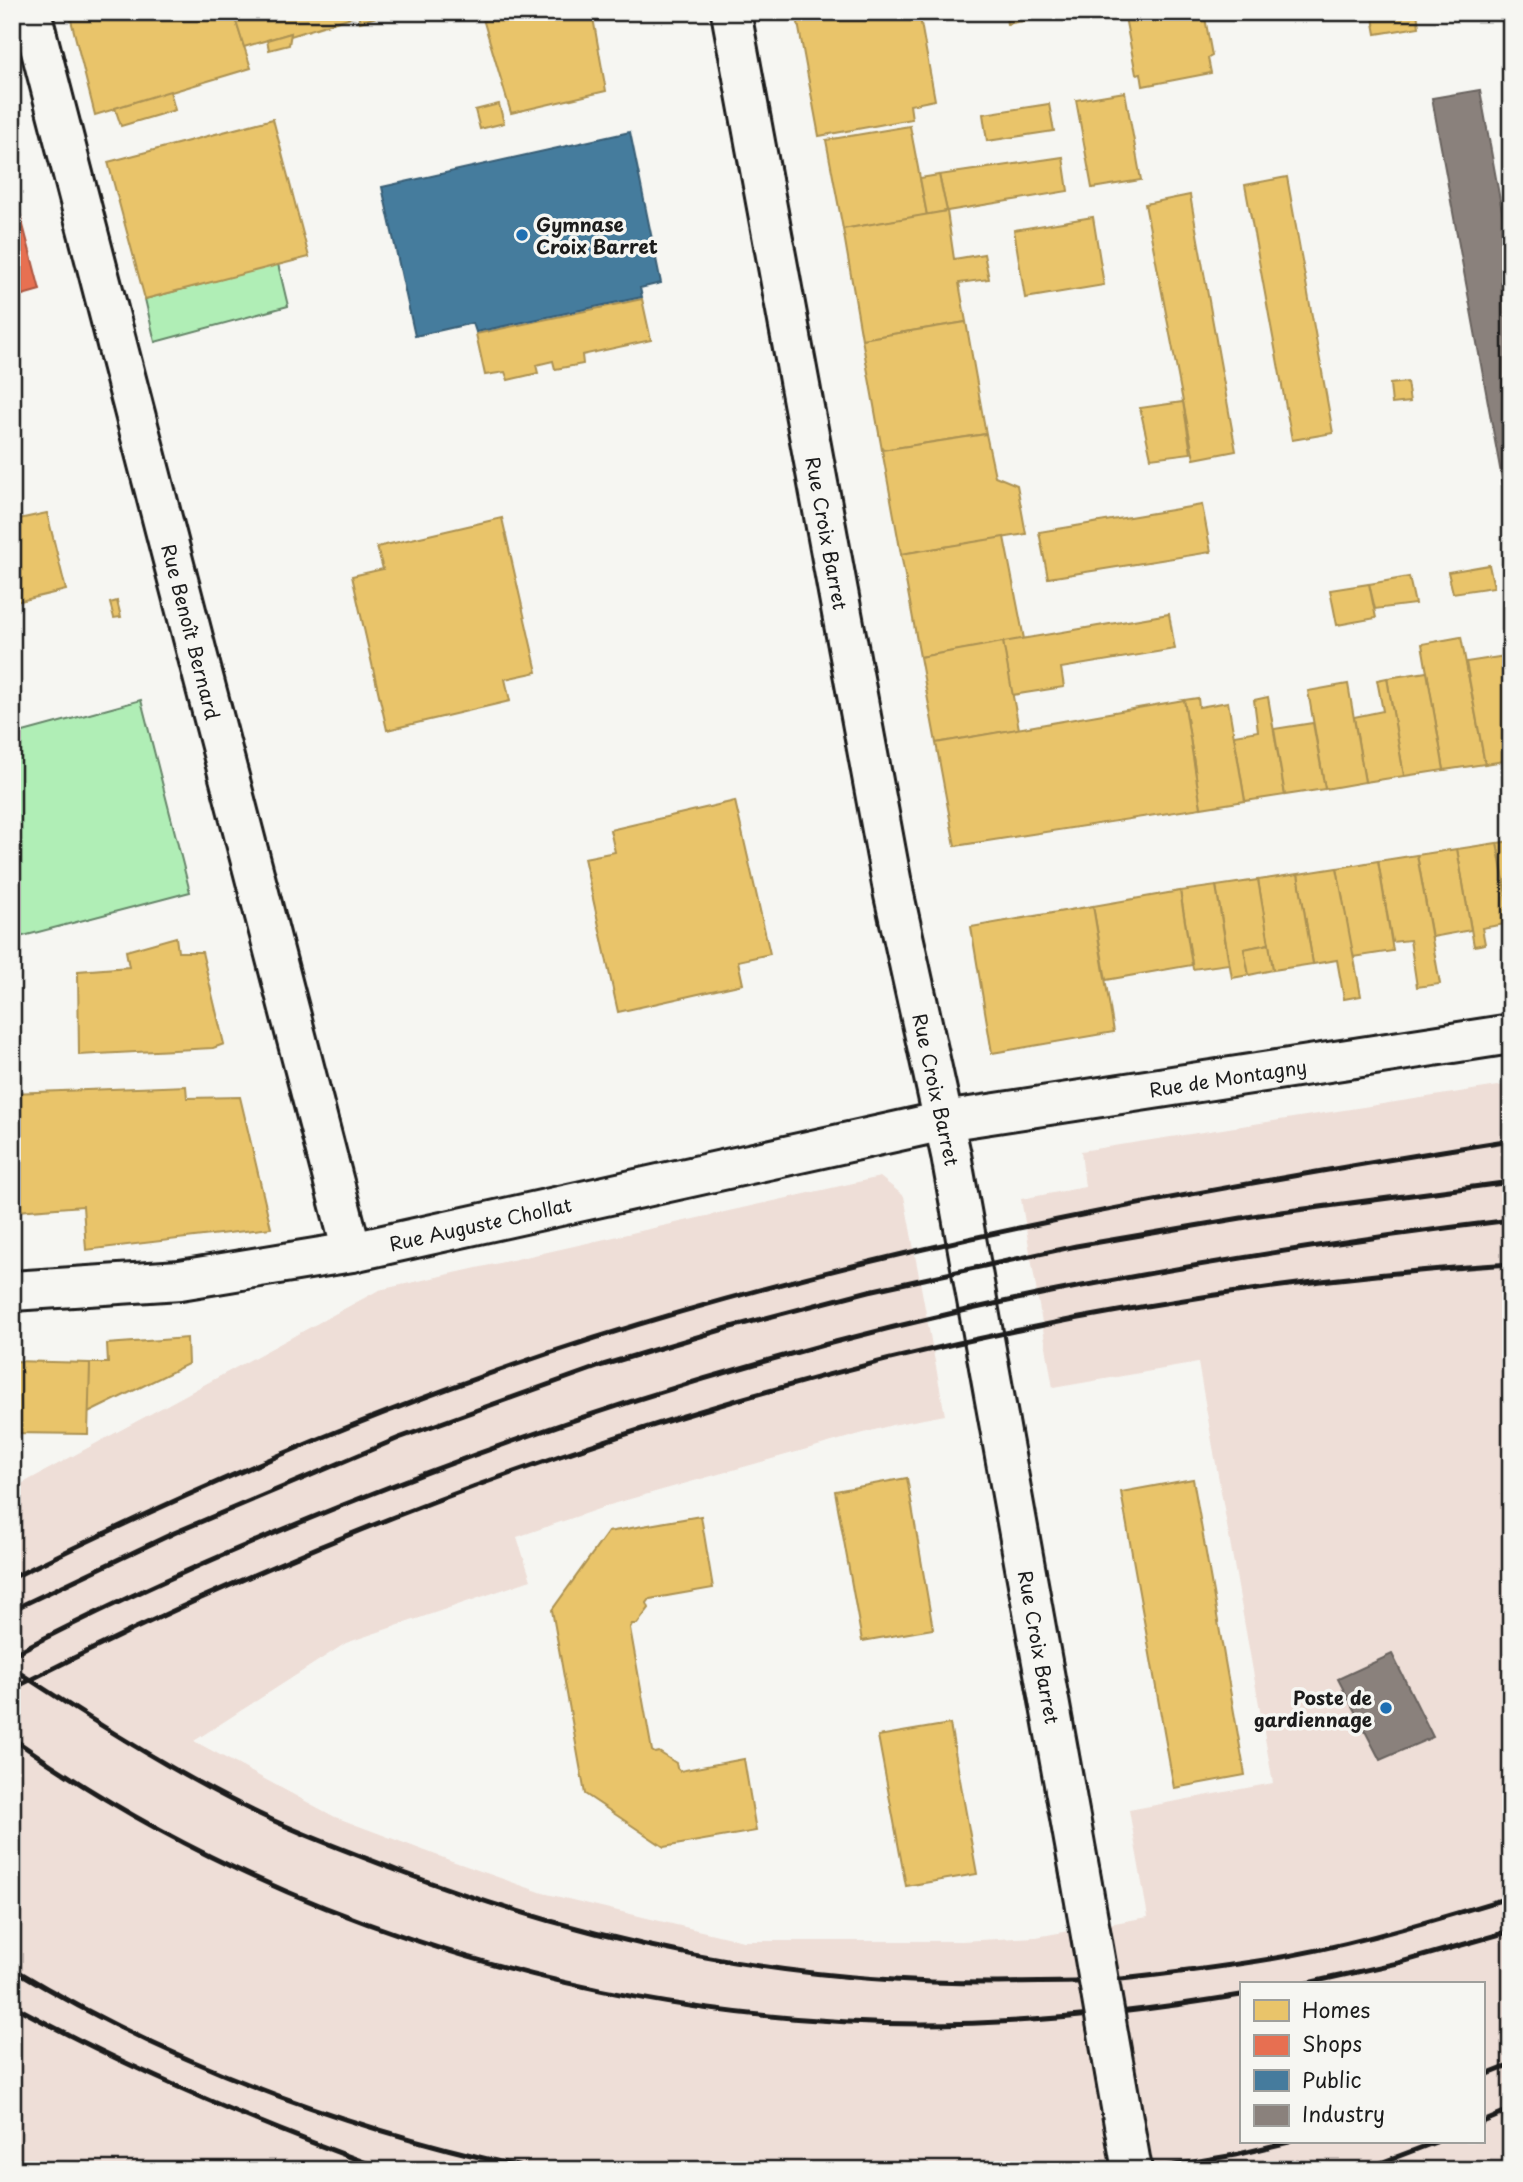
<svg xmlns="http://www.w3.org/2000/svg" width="1523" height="2182" font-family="'Playpen Sans',sans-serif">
	<rect width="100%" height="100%" fill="#f6f6f2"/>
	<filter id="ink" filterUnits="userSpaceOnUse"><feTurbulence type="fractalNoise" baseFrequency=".0143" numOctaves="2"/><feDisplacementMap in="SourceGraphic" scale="14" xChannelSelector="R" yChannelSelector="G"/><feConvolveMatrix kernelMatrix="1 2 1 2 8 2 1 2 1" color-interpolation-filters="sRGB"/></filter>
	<g filter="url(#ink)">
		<path fill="#eeded7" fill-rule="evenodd" d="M 1511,1084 L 1511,2170 L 12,2170 L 12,1489 L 379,1290 L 880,1177 L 904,1196 L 945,1415 L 892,1425 L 616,1503 L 517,1537 L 531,1580 L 346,1643 L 194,1741 L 335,1817 L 452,1861 L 543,1893 L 743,1941 L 961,1941 L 1036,1937 L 1148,1917 L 1129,1810 L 1273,1783 L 1198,1363 L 1053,1388 L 1021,1199 L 1085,1187 L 1081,1151 ZM 1241,1984 L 1483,1984 L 1483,2142 L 1241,2142 Z"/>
		<g fill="#b0eeb6" stroke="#668569" stroke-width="2">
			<path d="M 278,264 L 288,306 L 155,342 L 145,299 Z"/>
			<path d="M 141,700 L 190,892 L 12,939 L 12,735 Z"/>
		</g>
		<g fill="#e9c46a" stroke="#ac9253" stroke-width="2">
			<path d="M 69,12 L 233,12 L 251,68 L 95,115 Z"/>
			<path d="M 233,12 L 357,12 L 358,15 L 291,36 L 291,33 L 244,47 Z"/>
			<path d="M 357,12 L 380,12 L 377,17 L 360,22 Z"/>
			<path d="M 481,12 L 592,12 L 606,91 L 511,113 Z"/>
			<path d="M 796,12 L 919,12 L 935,100 L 910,105 L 912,119 L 819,136 Z"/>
			<path d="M 1005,12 L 1068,12 L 1007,24 Z"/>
			<path d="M 1124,12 L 1204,12 L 1212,56 L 1208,58 L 1211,73 L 1143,86 L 1141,73 L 1136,74 Z"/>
			<path d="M 1372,12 L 1417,12 L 1419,27 L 1376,34 Z"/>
			<path d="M 291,33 L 289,45 L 269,50 L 267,40 Z"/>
			<path d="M 170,91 L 175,110 L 121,126 L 115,108 Z"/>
			<path d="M 1125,92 L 1141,180 L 1092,188 L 1076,100 Z"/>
			<path d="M 499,104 L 504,123 L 480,129 L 475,110 Z"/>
			<path d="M 1049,104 L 1054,131 L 987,141 L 983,114 Z"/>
			<path d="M 273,119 L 309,257 L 145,299 L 108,162 Z"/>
			<path d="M 910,126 L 927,215 L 843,229 L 826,140 Z"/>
			<path d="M 1063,157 L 1068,191 L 947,211 L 939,175 Z"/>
			<path d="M 939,175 L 947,211 L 927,215 L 920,178 Z"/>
			<path d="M 1287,177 L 1333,433 L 1292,440 L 1245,185 Z"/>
			<path d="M 1190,195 L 1236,451 L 1194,459 L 1145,204 Z"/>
			<path d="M 947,211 L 954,259 L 984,254 L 989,279 L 959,283 L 966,322 L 862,339 L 843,229 Z"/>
			<path d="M 1093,217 L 1104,285 L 1025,298 L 1014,230 Z"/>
			<path d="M 642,299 L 651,340 L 582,355 L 583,364 L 555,369 L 553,361 L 536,365 L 538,373 L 508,380 L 505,372 L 485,375 L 476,334 Z"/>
			<path d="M 966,322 L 986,434 L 882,450 L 862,339 Z"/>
			<path d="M 1407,382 L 1410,402 L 1392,404 L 1390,384 Z"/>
			<path d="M 1183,402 L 1191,453 L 1151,458 L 1140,408 Z"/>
			<path d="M 986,434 L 995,476 L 1017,485 L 1026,534 L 901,554 L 882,450 Z"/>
			<path d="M 1202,505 L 1211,552 L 1048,578 L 1039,532 Z"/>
			<path d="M 47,513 L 66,590 L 12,603 L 12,514 L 14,520 Z"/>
			<path d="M 502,518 L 537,672 L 505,679 L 510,701 L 387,730 L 352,576 L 383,569 L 377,547 Z"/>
			<path d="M 1004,537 L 1024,639 L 920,657 L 901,554 Z"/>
			<path d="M 1489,565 L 1494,587 L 1453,593 L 1448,572 Z"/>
			<path d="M 1409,577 L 1415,604 L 1375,609 L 1369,584 Z"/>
			<path d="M 1369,584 L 1376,618 L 1337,625 L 1330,590 Z"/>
			<path d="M 117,601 L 121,617 L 114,618 L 110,603 Z"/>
			<path d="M 1169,614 L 1175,649 L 1061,668 L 1064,687 L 1012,695 L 1003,642 Z"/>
			<path d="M 1461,637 L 1485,764 L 1444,770 L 1422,644 Z"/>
			<path d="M 1003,642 L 1019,729 L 936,743 L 920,657 Z"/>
			<path d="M 1506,656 L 1511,683 L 1511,760 L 1485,764 L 1466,662 Z"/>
			<path d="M 1427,672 L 1444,770 L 1404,776 L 1387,678 Z"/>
			<path d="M 1387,678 L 1404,776 L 1365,782 L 1354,717 L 1383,711 L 1377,680 Z"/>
			<path d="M 1348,684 L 1365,782 L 1325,789 L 1308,691 Z"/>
			<path d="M 1268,697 L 1285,795 L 1245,801 L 1234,735 L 1258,731 L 1254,700 Z"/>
			<path d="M 1198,698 L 1199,707 L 1228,702 L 1245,801 L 1201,808 L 1184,700 Z"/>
			<path d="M 1184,700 L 1201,808 L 955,846 L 936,743 Z"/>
			<path d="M 1313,723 L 1325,789 L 1285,795 L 1274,729 Z"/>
			<path d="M 735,801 L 770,954 L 738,961 L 743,984 L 618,1012 L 584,858 L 615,852 L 610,830 Z"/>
			<path d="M 1511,841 L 1511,918 L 1497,843 Z"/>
			<path d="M 1497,843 L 1511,923 L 1482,928 L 1485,944 L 1474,946 L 1457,849 Z"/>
			<path d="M 1457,849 L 1471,930 L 1432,937 L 1417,855 Z"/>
			<path d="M 1417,855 L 1440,984 L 1417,987 L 1410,940 L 1392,942 L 1378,861 Z"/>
			<path d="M 1378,861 L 1393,951 L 1353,957 L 1337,868 Z"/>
			<path d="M 1337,868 L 1361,996 L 1344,999 L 1337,960 L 1313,964 L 1298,874 Z"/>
			<path d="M 1298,874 L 1313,964 L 1273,970 L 1258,880 Z"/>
			<path d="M 1258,880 L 1269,944 L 1244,949 L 1249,975 L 1232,978 L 1216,886 Z"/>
			<path d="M 1216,886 L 1229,964 L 1193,969 L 1180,891 Z"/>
			<path d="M 1180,891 L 1192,965 L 1106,980 L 1093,906 Z"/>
			<path d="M 1093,906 L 1114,1032 L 992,1053 L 971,927 Z"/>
			<path d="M 176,937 L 178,952 L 202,952 L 224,1044 L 213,1048 L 79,1055 L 78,971 L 129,967 L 126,951 Z"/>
			<path d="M 1269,944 L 1273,970 L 1249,975 L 1244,949 Z"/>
			<path d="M 186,1086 L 187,1098 L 240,1097 L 271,1228 L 86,1250 L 83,1206 L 17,1211 L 19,1251 L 12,1251 L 12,1093 Z"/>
			<path d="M 187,1338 L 188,1364 L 88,1413 L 90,1363 L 108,1363 L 107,1344 Z"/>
			<path d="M 12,1361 L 90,1363 L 88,1434 L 12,1433 Z"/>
			<path d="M 907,1478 L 933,1629 L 862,1641 L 835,1491 Z"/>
			<path d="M 1193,1479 L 1245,1775 L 1174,1788 L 1121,1492 Z"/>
			<path d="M 701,1516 L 713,1588 L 650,1599 L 647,1603 L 649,1608 L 637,1624 L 632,1624 L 630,1628 L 652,1751 L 655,1753 L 659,1752 L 676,1763 L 677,1768 L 680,1771 L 744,1759 L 756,1831 L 664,1847 L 585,1794 L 552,1610 L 608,1532 Z"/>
			<path d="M 950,1724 L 977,1874 L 906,1886 L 878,1736 Z"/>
		</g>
		<path fill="#e76f51" stroke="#aa5641" stroke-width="2" d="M 12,183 L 40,290 L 12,298 Z"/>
		<path fill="#457b9d" stroke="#395e76" stroke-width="2" d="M 630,132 L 661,283 L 640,288 L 642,297 L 476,332 L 473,323 L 415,336 L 382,187 Z"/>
		<g fill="#8a817c" stroke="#69635f" stroke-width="2">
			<path d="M 1480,90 L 1511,261 L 1511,528 L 1432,98 Z"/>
			<path d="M 1392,1654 L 1433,1737 L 1380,1760 L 1338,1679 Z"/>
		</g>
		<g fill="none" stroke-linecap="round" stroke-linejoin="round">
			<g stroke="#1c1c1c" stroke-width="44">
				<g id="minor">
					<path id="s1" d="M 31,12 L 352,1252"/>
					<path id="s2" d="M 731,12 L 894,895 L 951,1155 L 1080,1873"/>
					<path id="s3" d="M 12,1291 L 180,1280 L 352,1252 L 944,1121 L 1511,1034"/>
				</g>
			</g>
			<use href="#minor" stroke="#f6f6f2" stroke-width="38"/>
			<g stroke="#1c1c1c" stroke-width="5">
				<path d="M 12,1578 C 200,1485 394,1402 595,1338 C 893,1243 1202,1189 1511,1140"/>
				<path d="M 12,1610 L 174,1533 L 399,1438 L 603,1365 L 731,1327 L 869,1291 L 1076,1246 L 1259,1215 L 1511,1182"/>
				<path d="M 12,1655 C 119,1599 231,1550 343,1505 C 581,1410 830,1334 1082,1286 C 1224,1259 1367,1237 1511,1220"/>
				<path d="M 12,1668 C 87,1717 163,1766 243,1806 C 292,1831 345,1850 396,1870 C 592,1944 788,1984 999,1983 C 1033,1982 1067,1983 1101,1981 C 1154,1976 1206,1969 1258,1961 C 1344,1948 1427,1922 1511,1897"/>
				<path d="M 12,1689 C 478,1451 987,1296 1511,1264"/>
				<path d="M 12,1738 C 252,1909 554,2007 848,2022 C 976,2029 1114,2016 1241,1995"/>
				<path d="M 12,1968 C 174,2066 352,2131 536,2170"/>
				<path d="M 1303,1984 L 1398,1963 L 1511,1931"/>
				<path d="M 12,2005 C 131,2070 258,2124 386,2170"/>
				<path d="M 1483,2076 L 1511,2065"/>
				<path d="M 1483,2122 L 1511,2110"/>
				<path d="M 1145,2170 L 1235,2155 L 1289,2142"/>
				<path d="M 1362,2170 L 1436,2142"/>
			</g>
			<g stroke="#1c1c1c" stroke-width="44" stroke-linecap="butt">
				<path id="minor-bridge" d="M 1080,1873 L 1132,2170"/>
			</g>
			<use href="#minor-bridge" stroke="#f6f6f2" stroke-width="38"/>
		</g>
	</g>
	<g fill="#1f6fb2" stroke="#f6f6f2" stroke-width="2.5">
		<circle cx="522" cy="235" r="7"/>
		<circle cx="1386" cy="1708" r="7"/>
	</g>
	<g text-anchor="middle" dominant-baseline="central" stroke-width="7" stroke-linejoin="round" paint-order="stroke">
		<g font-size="19" font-weight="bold" fill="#1c1c1c" stroke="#f6f6f2" text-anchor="start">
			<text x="536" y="224">Gymnase<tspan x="536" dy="22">Croix Barret</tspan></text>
			<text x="1372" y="1697" text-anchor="end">Poste de<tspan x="1372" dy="22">gardiennage</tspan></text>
		</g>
		<g font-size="19" fill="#1c1c1c" stroke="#f6f6f2">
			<text stroke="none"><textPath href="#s2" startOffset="530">Rue Croix Barret</textPath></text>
			<text stroke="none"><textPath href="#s1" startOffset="640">Rue Benoît Bernard</textPath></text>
			<text stroke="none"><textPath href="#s3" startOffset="1236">Rue de Montagny</textPath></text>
			<text stroke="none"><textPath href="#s2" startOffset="1097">Rue Croix Barret</textPath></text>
			<text stroke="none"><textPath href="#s3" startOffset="474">Rue Auguste Chollat</textPath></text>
			<text stroke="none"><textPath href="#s2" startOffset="1664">Rue Croix Barret</textPath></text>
		</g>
	</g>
	<rect width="1523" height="2182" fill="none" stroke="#f6f6f2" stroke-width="42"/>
	<rect x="21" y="21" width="1481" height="2140" fill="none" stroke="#1c1c1c" stroke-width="2.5" filter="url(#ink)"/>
	<rect x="1240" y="1982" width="245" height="161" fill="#f6f6f2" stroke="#9f9f9c" stroke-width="2"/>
	<rect x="1254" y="2000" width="35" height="21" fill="#e9c46a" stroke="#9f9f9c" stroke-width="2"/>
	<text x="1302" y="2018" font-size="21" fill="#1c1c1c">Homes</text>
	<rect x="1254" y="2035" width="35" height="21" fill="#e76f51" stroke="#9f9f9c" stroke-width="2"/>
	<text x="1302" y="2052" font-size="21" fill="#1c1c1c">Shops</text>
	<rect x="1254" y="2070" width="35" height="21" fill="#457b9d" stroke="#9f9f9c" stroke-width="2"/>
	<text x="1302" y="2088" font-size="21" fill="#1c1c1c">Public</text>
	<rect x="1254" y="2105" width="35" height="21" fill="#8a817c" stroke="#9f9f9c" stroke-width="2"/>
	<text x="1302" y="2122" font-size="21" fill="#1c1c1c">Industry</text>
</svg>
